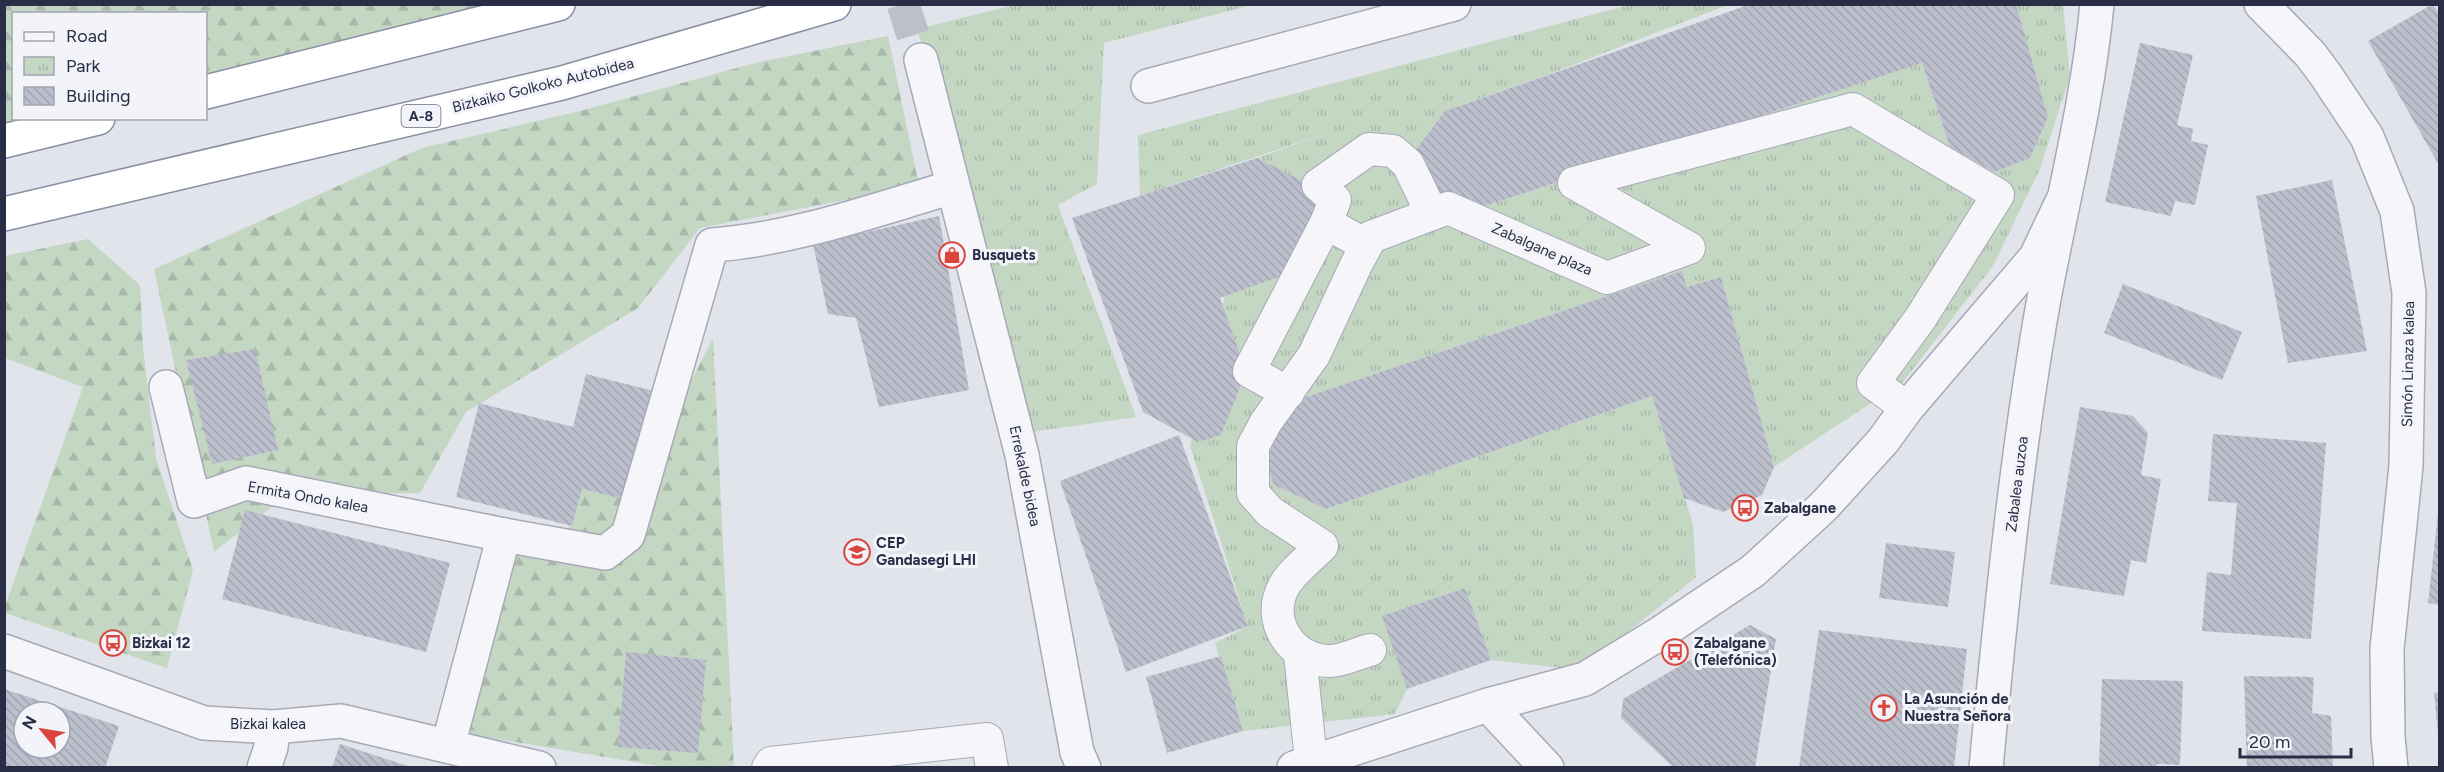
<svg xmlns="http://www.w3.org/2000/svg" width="2444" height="772" font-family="Figtree,sans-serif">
	<defs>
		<pattern id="forest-firs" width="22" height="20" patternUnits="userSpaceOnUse" patternTransform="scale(1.5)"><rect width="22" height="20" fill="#c4d7c3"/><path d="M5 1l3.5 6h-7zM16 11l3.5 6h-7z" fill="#a8b9a9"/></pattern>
		<pattern id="park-tufts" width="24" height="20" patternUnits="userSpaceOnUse" patternTransform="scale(1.5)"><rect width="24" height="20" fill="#c4d7c3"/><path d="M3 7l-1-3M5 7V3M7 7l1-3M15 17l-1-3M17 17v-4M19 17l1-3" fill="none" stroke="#a8b9a9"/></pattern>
		<pattern id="building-back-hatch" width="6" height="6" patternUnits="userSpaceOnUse" patternTransform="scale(1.5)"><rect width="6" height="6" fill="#bcbfcc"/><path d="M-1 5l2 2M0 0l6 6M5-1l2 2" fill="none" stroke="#a2a4b1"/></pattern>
	</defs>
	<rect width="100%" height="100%" fill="#e2e4ec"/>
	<g fill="url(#forest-firs)">
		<path d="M 4,5 L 542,5 L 206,92 L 206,14 L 14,14 L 14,118 L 98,119 L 5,141 Z"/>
		<path d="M 888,36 L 919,186 L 700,228 L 638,308 L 466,412 L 420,493 L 287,495 L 214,552 L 154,269 L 422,148 L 580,111 L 755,63 Z"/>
		<path d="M 88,239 L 140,285 L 143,346 L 156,458 L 193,570 L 167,668 L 5,613 L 5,606 L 83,387 L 5,358 L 5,256 Z"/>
		<path d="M 713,338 L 734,767 L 665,767 L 462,733 L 516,551 L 572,526 L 582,489 L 631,501 Z"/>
	</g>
	<g fill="url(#park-tufts)">
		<path d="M 1730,4 L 1555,72 L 1445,111 L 1411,156 L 1479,208 L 1922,63 L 1950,147 L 1994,172 L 2030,158 L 2048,117 L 2016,5 L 2063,5 L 2070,76 L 2040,169 L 1993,266 L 1903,382 L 1774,467 L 1721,277 L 1687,287 L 1682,271 L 1297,400 L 1262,454 L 1274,485 L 1326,509 L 1652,396 L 1693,524 L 1696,577 L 1581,670 L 1491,660 L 1465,588 L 1383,616 L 1407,689 L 1395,714 L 1243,731 L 1215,643 L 1248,626 L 1190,446 L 1257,158 L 1330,132 L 1140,196 L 1138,135 L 1629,5 Z"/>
		<path d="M 1014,5 L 1252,5 L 1104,43 L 1097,184 L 1058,205 L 1136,417 L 1031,432 L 917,29 Z"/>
	</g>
	<g fill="url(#building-back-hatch)" fill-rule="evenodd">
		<path d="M 1751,4 L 2016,4 L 2048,117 L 2030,158 L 1994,172 L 1950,147 L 1922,63 L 1479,208 L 1422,193 L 1411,156 L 1445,111 Z"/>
		<path d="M 2433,4 L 2440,15 L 2440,167 L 2368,41 Z"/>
		<path d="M 2140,43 L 2193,55 L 2177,125 L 2193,129 L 2191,141 L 2208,145 L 2195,205 L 2175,201 L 2171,216 L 2105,202 Z"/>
		<path d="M 1257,158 L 1316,188 L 1327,227 L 1295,271 L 1220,298 L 1246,372 L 1221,435 L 1198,442 L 1143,412 L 1072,218 Z"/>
		<path d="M 2332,180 L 2367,351 L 2288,363 L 2256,196 Z"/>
		<path d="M 939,216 L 969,390 L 879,407 L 856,318 L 828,314 L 813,244 Z"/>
		<path d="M 1682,271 L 1687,287 L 1721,277 L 1774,467 L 1762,495 L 1723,512 L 1684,498 L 1652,396 L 1326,509 L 1274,485 L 1262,454 L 1297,400 Z"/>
		<path d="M 2123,284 L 2242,332 L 2222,380 L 2104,333 Z"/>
		<path d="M 255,349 L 278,450 L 212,464 L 186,360 Z"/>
		<path d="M 586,374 L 658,392 L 631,501 L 582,489 L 572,526 L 456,497 L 479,403 L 573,427 Z"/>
		<path d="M 2080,407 L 2133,416 L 2148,433 L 2141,475 L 2161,479 L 2146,563 L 2131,560 L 2124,596 L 2050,584 Z"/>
		<path d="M 2213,434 L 2326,443 L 2311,639 L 2202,631 L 2207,572 L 2231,575 L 2237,503 L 2208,501 Z"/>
		<path d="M 1179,435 L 1248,626 L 1126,672 L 1060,481 Z"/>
		<path d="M 245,510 L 450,563 L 426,652 L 222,599 Z"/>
		<path d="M 2438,514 L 2440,514 L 2440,605 L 2428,603 Z"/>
		<path d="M 1886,543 L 1955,552 L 1948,607 L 1879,598 Z"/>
		<path d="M 1465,588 L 1491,660 L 1407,689 L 1382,616 Z"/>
		<path d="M 1750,625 L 1776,639 L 1755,768 L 1674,768 L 1621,718 L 1623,699 Z"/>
		<path d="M 1819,630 L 1967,649 L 1954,768 L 1799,768 Z"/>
		<path d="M 626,652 L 706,660 L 698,753 L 618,747 Z"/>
		<path d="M 1221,656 L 1243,731 L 1167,753 L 1146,677 Z"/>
		<path d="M 2244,676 L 2314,677 L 2312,713 L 2331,716 L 2333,768 L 2247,768 Z"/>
		<path d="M 2102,679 L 2183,681 L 2180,765 L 2157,764 L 2157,768 L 2099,768 Z"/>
		<path d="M 4,689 L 119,726 L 105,768 L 4,768 ZM 24,712 L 60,712 L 60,748 L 24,748 Z"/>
		<path d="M 2440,692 L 2440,733 L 2438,733 L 2434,693 Z"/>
		<path d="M 340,744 L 411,767 L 411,768 L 332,768 Z"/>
	</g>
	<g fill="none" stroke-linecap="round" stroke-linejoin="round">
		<path stroke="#bdbfcb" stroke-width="33" stroke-dasharray="33 16" stroke-linecap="butt" d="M 903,4 L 921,60"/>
		<g stroke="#a7a9b7" stroke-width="34">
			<g id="pedestrian">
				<path d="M 1326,223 L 1335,200 L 1318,185 L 1369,149 L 1393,151 L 1408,164 L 1432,214"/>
				<path d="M 1288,393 L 1249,371 L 1326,223 L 1366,245"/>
				<path d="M 1370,650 C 1358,653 1342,661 1330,661 C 1291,661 1265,620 1284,586 C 1291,573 1311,557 1322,546 L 1270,512 L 1253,493 L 1253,446 L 1266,422 L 1314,355 L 1356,265 L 1371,237 L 1448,208 L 1607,278 L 1689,248 L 1574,183 L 1853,109 L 1998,195 L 1920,319 L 1873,383 L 1907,408"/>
				<path d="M 1300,654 L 1311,761"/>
				<path d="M 768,768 L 771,763 L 987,739 L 992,768"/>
			</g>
		</g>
		<g stroke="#a7a9b7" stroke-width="36">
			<g id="minor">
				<path d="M 2261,4 L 2310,54 L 2325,74 L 2367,137 L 2397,211 L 2409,293 L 2406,466 L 2387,649 L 2388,737 L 2391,768"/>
				<path d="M 921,60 L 1022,455 L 1077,752 L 1084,768"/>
				<path d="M 1148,86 L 1454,4"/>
				<path d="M 166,387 L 194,501 L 246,483 L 504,535"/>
				<path d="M 4,651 L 204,723 L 273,727 L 341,721 L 539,768"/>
				<path d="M 1488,705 L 1547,768"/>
				<path d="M 448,746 L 504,535 L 605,553 L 628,535 L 712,245 C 795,239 874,210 953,187"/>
				<path d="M 264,768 L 271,747 L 273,727"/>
				<path d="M 1294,768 L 1488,705 L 1585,679 L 1662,632 L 1753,571 L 1824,506 L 1883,441 L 1907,408 L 2036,257 L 2062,202"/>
				<path d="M 1986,768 C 2000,619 2015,469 2040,321 C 2058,216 2087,111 2097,4"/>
			</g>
		</g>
		<g stroke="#888ea4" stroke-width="36">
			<g id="motorway">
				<path d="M 206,92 L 558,4"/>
				<path d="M 4,141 L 98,118"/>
				<path d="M 4,214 L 562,83 L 834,4"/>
			</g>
		</g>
		<use href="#pedestrian" stroke="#f6f6fa" stroke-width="32"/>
		<use href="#minor" stroke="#f6f6fa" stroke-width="33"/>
		<use href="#motorway" stroke="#fff" stroke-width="33"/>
	</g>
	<defs>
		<g id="shop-ring" transform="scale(1.35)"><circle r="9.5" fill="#f3f4f9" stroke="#da463e" stroke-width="1.5"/><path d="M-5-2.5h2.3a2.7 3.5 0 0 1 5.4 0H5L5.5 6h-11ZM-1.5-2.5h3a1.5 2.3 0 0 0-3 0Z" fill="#da463e"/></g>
		<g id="bus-ring" transform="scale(1.35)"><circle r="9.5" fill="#f3f4f9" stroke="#da463e" stroke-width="1.5"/><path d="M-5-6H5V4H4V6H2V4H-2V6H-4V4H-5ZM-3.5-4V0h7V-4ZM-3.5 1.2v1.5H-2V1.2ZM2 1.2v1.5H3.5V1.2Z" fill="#da463e"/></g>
		<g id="school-ring" transform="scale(1.35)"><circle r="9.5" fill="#f3f4f9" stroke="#da463e" stroke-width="1.5"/><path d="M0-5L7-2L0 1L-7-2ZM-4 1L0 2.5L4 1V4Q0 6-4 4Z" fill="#da463e"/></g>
		<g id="church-ring" transform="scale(1.35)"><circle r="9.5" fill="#f3f4f9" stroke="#da463e" stroke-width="1.5"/><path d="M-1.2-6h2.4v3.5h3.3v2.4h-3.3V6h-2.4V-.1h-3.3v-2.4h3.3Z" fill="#da463e"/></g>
	</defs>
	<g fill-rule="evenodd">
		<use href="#shop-ring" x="952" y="255"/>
		<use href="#bus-ring" x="1745" y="508"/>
		<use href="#school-ring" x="857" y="552"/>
		<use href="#bus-ring" x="113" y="643"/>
		<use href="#bus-ring" x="1675" y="652"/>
		<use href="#church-ring" x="1884" y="708"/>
	</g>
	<g text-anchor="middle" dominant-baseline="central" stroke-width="6" stroke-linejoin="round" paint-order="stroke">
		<rect fill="#f3f4f9" stroke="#66697c" stroke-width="1.5" x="401.5" y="105" width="39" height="22" rx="4.5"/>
		<g font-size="14" font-weight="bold" fill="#292d46">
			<text x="421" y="116">A-8</text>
		</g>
		<g font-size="15" fill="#292d46" stroke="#f3f4f9">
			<text transform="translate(543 85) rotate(-14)">Bizkaiko Golkoko Autobidea</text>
			<text transform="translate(1542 249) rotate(24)">Zabalgane plaza</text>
			<text transform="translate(2408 364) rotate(-89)">Simón Linaza kalea</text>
			<text transform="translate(1025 476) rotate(78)">Errekalde bidea</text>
			<text transform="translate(2017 484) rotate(-83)">Zabalea auzoa</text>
			<text transform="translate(308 497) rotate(10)">Ermita Ondo kalea</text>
			<text x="268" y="724">Bizkai kalea</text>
		</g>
		<g font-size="15" font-weight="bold" fill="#292d46" stroke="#f3f4f9" text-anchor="start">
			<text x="972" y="255">Busquets</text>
			<text x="1764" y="508">Zabalgane</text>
			<text x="876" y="543">CEP<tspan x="876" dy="17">Gandasegi LHI</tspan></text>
			<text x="132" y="643">Bizkai 12</text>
			<text x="1694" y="643">Zabalgane<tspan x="1694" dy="17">(Telefónica)</tspan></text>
			<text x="1904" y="699">La Asunción de<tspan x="1904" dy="17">Nuestra Señora</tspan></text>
		</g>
	</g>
	<rect width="2444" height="772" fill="none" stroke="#292d46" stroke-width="12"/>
	<rect x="12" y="12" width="195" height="108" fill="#f3f4f9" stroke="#a2a4b1" stroke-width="1.5"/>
	<rect x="24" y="32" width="30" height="9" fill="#f6f6fa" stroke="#a2a4b1" stroke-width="1.5"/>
	<text x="66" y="42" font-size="18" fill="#292d46">Road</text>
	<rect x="24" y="57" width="30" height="18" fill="url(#park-tufts)" stroke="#a2a4b1" stroke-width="1.5"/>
	<text x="66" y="72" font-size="18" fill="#292d46">Park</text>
	<rect x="24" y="87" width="30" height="18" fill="url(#building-back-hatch)" stroke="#a2a4b1" stroke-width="1.5"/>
	<text x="66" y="102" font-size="18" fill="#292d46">Building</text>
	<g transform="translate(42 730) rotate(300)"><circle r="28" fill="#f3f4f9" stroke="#a2a4b1" stroke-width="1.5"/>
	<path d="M0-4.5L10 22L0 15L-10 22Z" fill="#da463e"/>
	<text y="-9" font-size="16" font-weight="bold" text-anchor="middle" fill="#292d46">N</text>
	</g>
	<path d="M2240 748v9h111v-9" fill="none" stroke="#292d46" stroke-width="3"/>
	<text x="2249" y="748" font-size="18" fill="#292d46" stroke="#f3f4f9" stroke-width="4.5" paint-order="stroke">20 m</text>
</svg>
